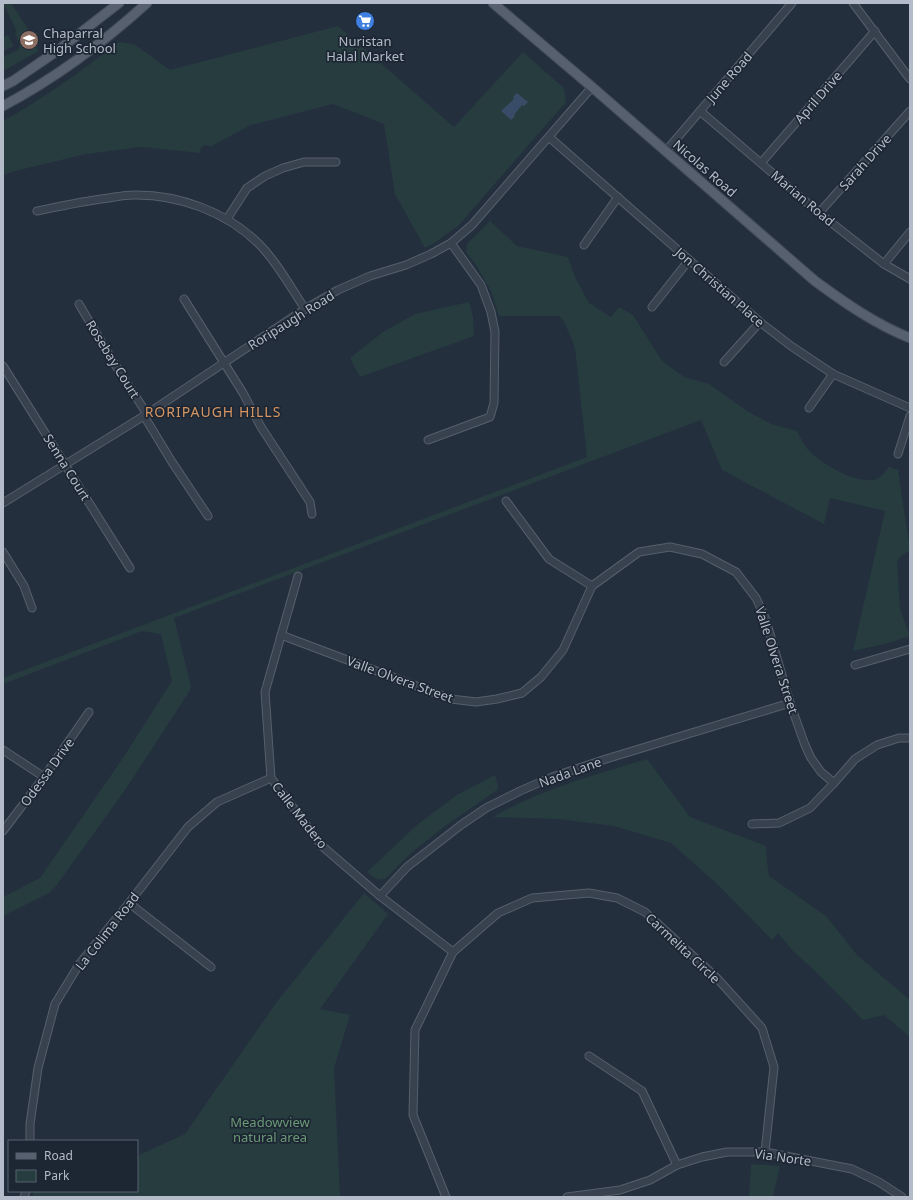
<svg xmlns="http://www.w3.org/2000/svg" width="913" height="1200" font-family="'Noto Sans',sans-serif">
	<rect width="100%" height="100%" fill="#242f3e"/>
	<g fill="#263c3f">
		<path d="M 3,3 L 11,3 L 37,43 L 38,51 L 35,53 L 3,71 L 3,57 L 18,50 L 20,44 L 15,33 L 17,32 Z"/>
		<path d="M 338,26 L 454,127 L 523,52 L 564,88 L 566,102 L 459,225 L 436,242 L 425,248 L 395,194 L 384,124 L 333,104 L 251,125 L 211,146 L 205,145 L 201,147 L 200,153 L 142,147 L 86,154 L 15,171 L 3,175 L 3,121 C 44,98 82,71 119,42 L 134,44 L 170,70 Z"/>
		<path d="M 8,35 L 14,46 L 3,51 L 3,38 Z"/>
		<path d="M 490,221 L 517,246 L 568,257 L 575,277 L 589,303 L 611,317 L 619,307 L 633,315 L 662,361 L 684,377 L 709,384 L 747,411 L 771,424 L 797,431 C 800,436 802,442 806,447 C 817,462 854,483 873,480 C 880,479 886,472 889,466 L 893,469 L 898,469 L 910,550 L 899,558 L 897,563 L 900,609 L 910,636 L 888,643 L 853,651 L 885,511 L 830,498 L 824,524 L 722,470 L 701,420 L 174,618 L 191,686 L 189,692 L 125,790 L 56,886 L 49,893 L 3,916 L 3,897 L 40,878 L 123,758 L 172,681 L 161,634 L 142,631 L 3,684 L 3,678 L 587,457 L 575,348 L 564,321 L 559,316 L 499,316 L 491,291 L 476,265 L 466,252 L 467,244 Z"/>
		<path d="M 469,302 L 473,317 L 474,336 L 360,377 L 350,358 L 383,332 L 415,314 Z"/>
		<path d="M 647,759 L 690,817 L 766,846 L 767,862 L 769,876 L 826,916 L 857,955 L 910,1000 L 910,1037 L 884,1015 L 863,1020 L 813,969 L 793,951 L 778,933 L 772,940 L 716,883 L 671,843 L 614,826 L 559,819 L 493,817 C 541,789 594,775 647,759 Z"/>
		<path d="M 495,775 L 498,786 L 497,790 L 441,829 L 410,854 L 386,878 C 379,882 373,877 367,872 L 417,825 L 457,795 Z"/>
		<path d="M 364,893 L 388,914 L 320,1009 L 350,1015 L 334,1068 L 340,1197 L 33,1197 L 33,1191 L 137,1191 L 137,1156 L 185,1134 L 276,1003 Z"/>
		<path d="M 751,1164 L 780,1166 L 773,1197 L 749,1197 Z"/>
	</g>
	<path fill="#394c67" d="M 517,93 L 528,102 L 524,106 L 522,105 L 514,115 L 515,116 L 511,120 L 501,111 L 514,99 L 513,97 Z"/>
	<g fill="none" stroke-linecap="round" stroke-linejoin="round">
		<g stroke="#565f6c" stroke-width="9">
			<g id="minor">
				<path d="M 853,3 L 910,79"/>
				<path d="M 700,111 L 819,213 L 884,264 L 910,279"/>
				<path d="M 549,137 L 760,322 L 791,346 L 833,374 L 910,408"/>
				<path d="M 666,151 L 792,3"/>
				<path d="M 761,163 L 875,31"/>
				<path d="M 37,211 C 61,206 84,201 109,198 C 116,197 125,195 133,195 C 178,194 227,212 259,244 C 277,262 291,288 305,309"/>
				<path d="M 819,213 L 910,111"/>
				<path d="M 227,219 L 247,188 L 265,176 L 283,168 L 304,162 L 336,162"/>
				<path d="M 584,245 L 618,197"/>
				<path d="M 884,264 L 910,232"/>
				<path d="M 184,299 L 243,393 L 261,427 L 310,502 L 312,514"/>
				<path d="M 79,304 L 114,363 L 147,414"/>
				<path d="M 652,307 L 689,260"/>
				<path d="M 724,362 L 760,322"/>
				<path d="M 3,366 L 130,568"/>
				<path d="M 809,408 L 833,374"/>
				<path d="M 144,416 L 172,462 L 208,516"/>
				<path d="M 428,440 L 490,417 L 494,403 L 495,332 L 491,312 L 481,285 L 451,243"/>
				<path d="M 898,454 L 910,416"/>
				<path d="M 506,501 L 549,559 L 592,586"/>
				<path d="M 3,503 L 147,414 L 305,309 L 338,290 L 370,276 L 406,265 L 431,254 L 451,243 L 472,225 L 592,87"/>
				<path d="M 3,552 L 24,586 L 32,608"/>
				<path d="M 298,576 L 265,692 L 271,778 L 322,846 L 380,896 L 453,952"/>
				<path d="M 281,635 L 451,699 L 476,702 L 497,699 L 522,693 L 541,677 L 563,650 L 592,586 L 639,552 L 670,547 L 702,554 L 736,572 L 756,598 L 766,620 L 790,703 L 805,745 L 811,758 L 821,772 L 834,783"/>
				<path d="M 855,665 L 910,649"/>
				<path d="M 3,750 L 44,777"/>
				<path d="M 752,824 L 779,823 L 810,808 L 834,783 L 855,759 L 877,745 L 899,738 L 910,738"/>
				<path d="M 3,831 L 44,777 L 89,712"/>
				<path d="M 380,896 L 407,867 L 461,825 L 486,808 L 520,791 L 552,777 L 606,759 L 790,703"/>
				<path d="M 129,903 L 211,967"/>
				<path d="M 589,1056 L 642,1091 L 677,1165"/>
				<path d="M 30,1141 L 30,1124 L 38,1068 L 55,1004 L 80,963 L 129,903 L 188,827 L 217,802 L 271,778"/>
				<path d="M 24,1197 L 26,1191"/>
				<path d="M 446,1197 L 413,1115 L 415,1030 L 453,952 L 498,913 L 532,898 L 589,893 L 617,898 L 645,912 L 715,976 L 762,1028 L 774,1067 L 765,1152"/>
				<path d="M 567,1197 L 620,1190 L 650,1180 L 677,1165 L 702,1157 L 727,1152 L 765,1152 L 852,1169 L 879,1182 L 902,1197"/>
			</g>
		</g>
		<g stroke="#414a57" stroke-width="11">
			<g id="major">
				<path d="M 493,3 L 592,87 L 815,281 C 845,303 875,324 910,338"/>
				<path d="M 3,86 L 13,81 L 57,51 L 119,3"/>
				<path d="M 3,106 C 54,79 104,42 147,3"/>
			</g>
		</g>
		<use href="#minor" stroke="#38414e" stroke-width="7"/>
		<use href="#major" stroke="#56606e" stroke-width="9"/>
	</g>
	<defs>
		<g id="supermarket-disc" transform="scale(1)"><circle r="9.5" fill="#3f7fe0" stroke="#1d2633"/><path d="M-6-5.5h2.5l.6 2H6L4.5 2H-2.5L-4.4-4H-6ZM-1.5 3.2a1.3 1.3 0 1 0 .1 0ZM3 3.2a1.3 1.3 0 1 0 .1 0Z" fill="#fff"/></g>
		<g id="school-disc" transform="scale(1)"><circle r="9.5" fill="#8d6e63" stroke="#1d2633"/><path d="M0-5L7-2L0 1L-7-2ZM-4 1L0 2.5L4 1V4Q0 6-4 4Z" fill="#fff"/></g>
	</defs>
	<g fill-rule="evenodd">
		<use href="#supermarket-disc" x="365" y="21"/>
		<use href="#school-disc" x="29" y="40"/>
	</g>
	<g text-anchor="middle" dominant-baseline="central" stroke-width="3.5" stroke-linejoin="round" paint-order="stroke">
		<g font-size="13" fill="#b4bcc9" stroke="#1d2633" text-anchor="start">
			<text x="43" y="33">Chaparral<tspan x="43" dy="15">High School</tspan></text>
			<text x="365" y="41" text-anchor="middle">Nuristan<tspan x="365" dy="15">Halal Market</tspan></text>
		</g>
		<g font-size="13" fill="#b4bcc9" stroke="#1d2633">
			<text transform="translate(729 77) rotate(-49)">June Road</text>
			<text transform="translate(818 97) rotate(-49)">April Drive</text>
			<text transform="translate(865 162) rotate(-48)">Sarah Drive</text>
			<text transform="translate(705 168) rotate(41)">Nicolas Road</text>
			<text transform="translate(803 198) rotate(40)">Marian Road</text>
			<text transform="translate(720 287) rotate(41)">Jon Christian Place</text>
			<text transform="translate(291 320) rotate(-32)">Roripaugh Road</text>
			<text transform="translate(113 359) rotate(58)">Rosebay Court</text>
			<text transform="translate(67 467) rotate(58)">Senna Court</text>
			<text transform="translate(777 660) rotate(72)">Valle Olvera Street</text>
			<text transform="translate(400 679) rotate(20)">Valle Olvera Street</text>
			<text transform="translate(47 772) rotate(-54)">Odessa Drive</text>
			<text transform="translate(570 772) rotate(-20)">Nada Lane</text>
			<text transform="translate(300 815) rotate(52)">Calle Madero</text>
			<text transform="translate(107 931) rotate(-52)">La Colima Road</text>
			<text transform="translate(683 948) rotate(43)">Carmelita Circle</text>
			<text transform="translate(783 1157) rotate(8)">Via Norte</text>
		</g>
		<g font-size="13" fill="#6b9a76" stroke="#1d2633">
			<text x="270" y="1122">Meadowview<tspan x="270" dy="15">natural area</tspan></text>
		</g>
		<g font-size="14" letter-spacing="1" fill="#d59563" stroke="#1d2633">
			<text x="213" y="411">RORIPAUGH HILLS</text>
		</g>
	</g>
	<rect width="913" height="1200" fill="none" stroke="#b4bcc9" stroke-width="8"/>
	<rect x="8" y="1140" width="130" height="52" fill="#1d2633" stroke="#59626f"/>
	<rect x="16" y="1153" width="20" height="6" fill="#56606e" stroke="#59626f"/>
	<text x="44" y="1160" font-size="12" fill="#b4bcc9">Road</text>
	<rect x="16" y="1170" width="20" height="12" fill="#263c3f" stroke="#59626f"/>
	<text x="44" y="1180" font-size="12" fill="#b4bcc9">Park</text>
</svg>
